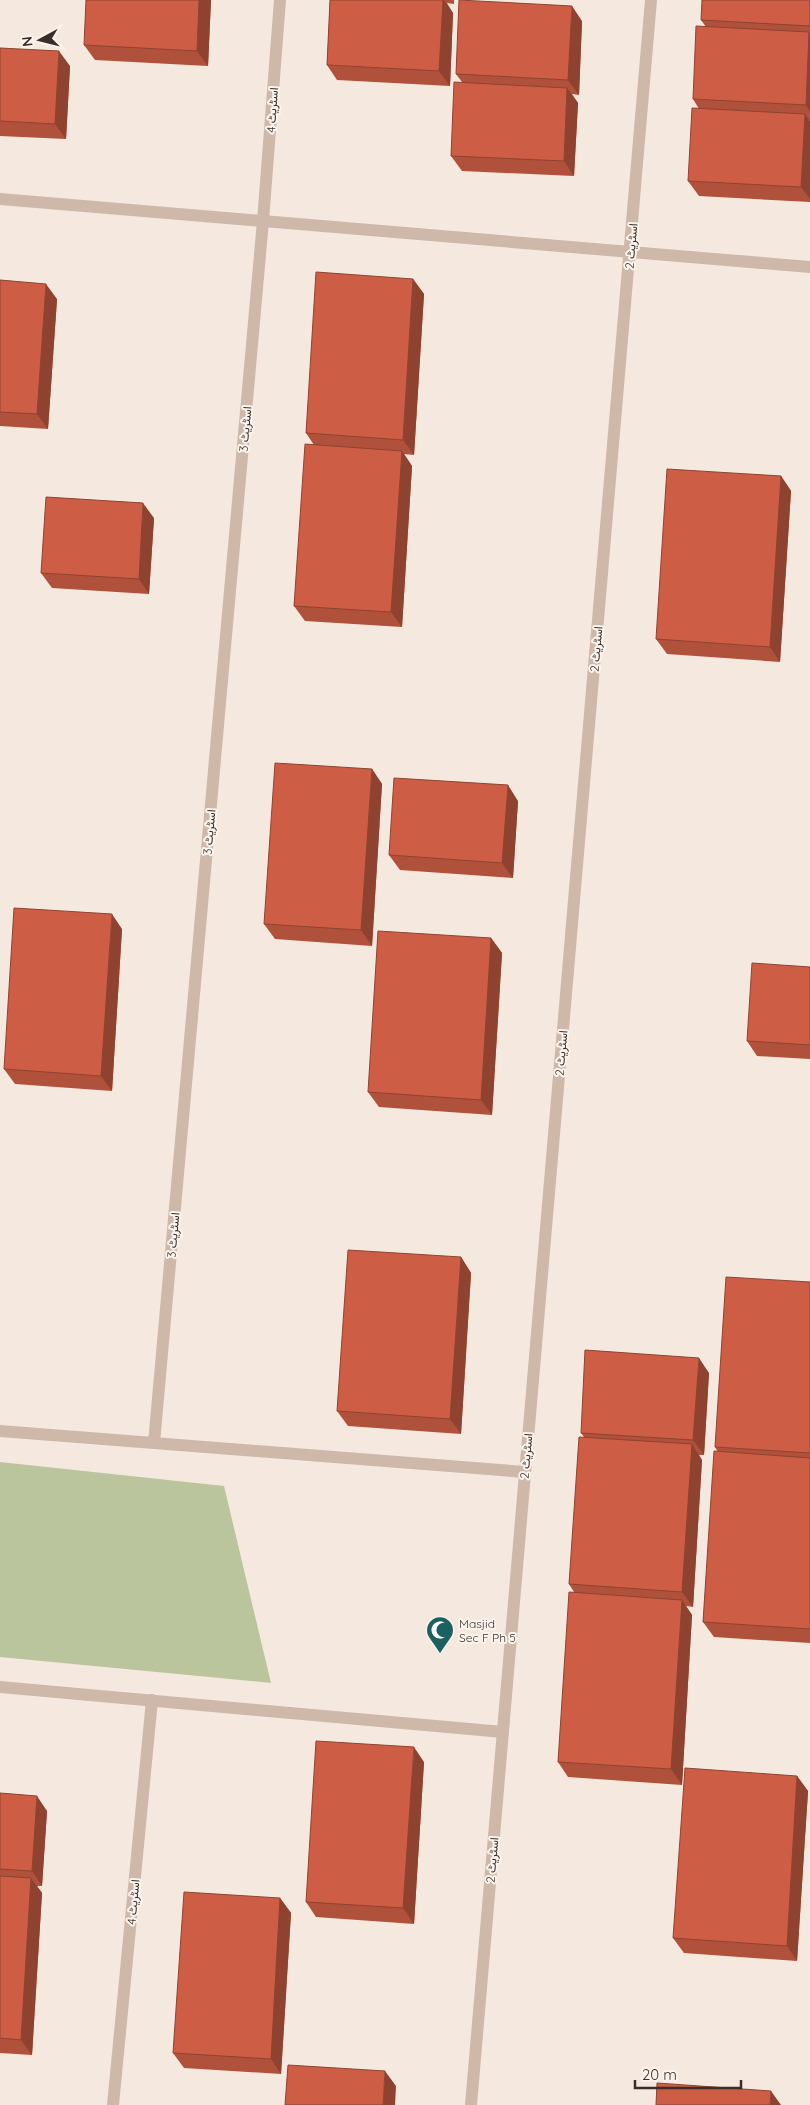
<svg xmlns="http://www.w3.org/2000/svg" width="810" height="2105" font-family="Quicksand,Vazirmatn,sans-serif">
	<rect width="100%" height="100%" fill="#f5e9df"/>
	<path fill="#bac59e" d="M 0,1462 L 224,1486 L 271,1683 L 0,1657 Z"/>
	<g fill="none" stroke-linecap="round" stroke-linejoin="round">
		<g stroke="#ceb8aa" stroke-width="12">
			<path d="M 0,199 L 810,267"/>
			<path d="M 0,1431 L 525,1472"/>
			<path d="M 154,1443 L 263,221 L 280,0"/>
			<path d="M 0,1687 L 503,1732"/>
			<path d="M 113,2105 L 152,1700"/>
			<path d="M 471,2105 L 651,0"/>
		</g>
	</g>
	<g fill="#b0513b">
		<path d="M 211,0 L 208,66 L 95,60 L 84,45 Z"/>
		<path d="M 330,0 L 454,0 L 454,4 L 447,3 L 453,13 L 450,86 L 337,80 L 327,65 Z"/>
		<path d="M 810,0 L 810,120 L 809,120 L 810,121 L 810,202 L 699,196 L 688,181 L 699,109 L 693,99 L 706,27 L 701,20 Z"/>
		<path d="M 582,21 L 579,95 L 572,94 L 578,103 L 574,176 L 462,171 L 451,156 L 462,82 L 456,74 Z"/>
		<path d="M 0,48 L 70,66 L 66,139 L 0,136 Z"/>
		<path d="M 413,279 L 424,294 L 414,455 L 404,454 L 412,466 L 402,627 L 305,621 L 294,606 L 314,445 L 306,433 Z"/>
		<path d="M 0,280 L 57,299 L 48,429 L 0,426 Z"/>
		<path d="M 781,476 L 791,491 L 780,662 L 667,654 L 656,639 Z"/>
		<path d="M 154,518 L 149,594 L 52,588 L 41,573 Z"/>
		<path d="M 372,769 L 382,784 L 372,946 L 275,939 L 264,924 Z"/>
		<path d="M 518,801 L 513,878 L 400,870 L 389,855 Z"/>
		<path d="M 122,929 L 112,1091 L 15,1084 L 4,1069 Z"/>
		<path d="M 491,938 L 502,953 L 492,1115 L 379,1107 L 368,1092 Z"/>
		<path d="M 810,967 L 810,1059 L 757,1056 L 747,1041 Z"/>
		<path d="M 461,1257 L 471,1273 L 461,1434 L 348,1426 L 337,1411 Z"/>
		<path d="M 810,1282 L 810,1643 L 714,1637 L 703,1622 L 718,1452 L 715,1447 Z"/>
		<path d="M 709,1373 L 704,1455 L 699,1455 L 702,1460 L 693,1607 L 686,1606 L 692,1615 L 682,1785 L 568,1777 L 558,1762 L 574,1592 L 569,1584 L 584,1437 L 581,1433 Z"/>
		<path d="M 424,1762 L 414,1924 L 316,1917 L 306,1902 Z"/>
		<path d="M 797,1776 L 808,1791 L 797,1961 L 684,1953 L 673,1938 Z"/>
		<path d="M 0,1793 L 47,1811 L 42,1886 L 37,1886 L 42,1893 L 32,2055 L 0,2053 Z"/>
		<path d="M 280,1898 L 291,1913 L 281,2074 L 184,2068 L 173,2053 Z"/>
	</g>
	<g fill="#904230">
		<path d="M 199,0 L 211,0 L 208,66 L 197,51 Z"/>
		<path d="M 443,0 L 444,0 L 453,13 L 450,86 L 439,71 Z"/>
		<path d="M 572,6 L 582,21 L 579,95 L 568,80 Z"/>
		<path d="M 809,32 L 810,34 L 810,112 L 806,105 Z"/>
		<path d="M 59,51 L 70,66 L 66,139 L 55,124 Z"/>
		<path d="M 567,88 L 578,103 L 574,176 L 564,161 Z"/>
		<path d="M 805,114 L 810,121 L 810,199 L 801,187 Z"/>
		<path d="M 413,279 L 424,294 L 414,455 L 403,440 Z"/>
		<path d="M 46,284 L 57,299 L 48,429 L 37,414 Z"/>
		<path d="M 402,451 L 412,466 L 402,627 L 391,612 Z"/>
		<path d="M 781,476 L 791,491 L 780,662 L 770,647 Z"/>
		<path d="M 143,503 L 154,518 L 149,594 L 139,579 Z"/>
		<path d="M 372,769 L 382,784 L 372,946 L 361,930 Z"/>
		<path d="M 508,785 L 518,801 L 513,878 L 502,863 Z"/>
		<path d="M 112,914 L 122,929 L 112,1091 L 101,1076 Z"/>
		<path d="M 491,938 L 502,953 L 492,1115 L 481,1100 Z"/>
		<path d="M 461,1257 L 471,1273 L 461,1434 L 450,1419 Z"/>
		<path d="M 699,1358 L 709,1373 L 704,1455 L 693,1440 Z"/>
		<path d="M 692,1444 L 702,1460 L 693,1607 L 682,1592 Z"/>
		<path d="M 682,1600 L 692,1615 L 682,1785 L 671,1769 Z"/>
		<path d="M 414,1747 L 424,1762 L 414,1924 L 403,1908 Z"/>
		<path d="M 797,1776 L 808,1791 L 797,1961 L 787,1946 Z"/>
		<path d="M 37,1796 L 47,1811 L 42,1886 L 32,1871 Z"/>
		<path d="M 31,1878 L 42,1893 L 32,2055 L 21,2040 Z"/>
		<path d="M 280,1898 L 291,1913 L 281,2074 L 271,2059 Z"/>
		<path d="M 385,2071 L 396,2086 L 395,2105 L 383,2105 Z"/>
		<path d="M 771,2091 L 781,2105 L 770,2105 Z"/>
	</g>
	<g fill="#cd5e45" stroke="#904230">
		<path d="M 86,0 L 199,0 L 197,51 L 84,45 Z"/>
		<path d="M 330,0 L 443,0 L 439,71 L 327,65 Z"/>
		<path d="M 459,0 L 572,6 L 568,80 L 456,74 Z"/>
		<path d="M 702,0 L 810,0 L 810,26 L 701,20 Z"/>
		<path d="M 696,26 L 809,32 L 806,105 L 693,99 Z"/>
		<path d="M 0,48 L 59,51 L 55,124 L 0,121 Z"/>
		<path d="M 454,82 L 567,88 L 564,161 L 451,156 Z"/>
		<path d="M 692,108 L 805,114 L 801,187 L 688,181 Z"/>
		<path d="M 316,272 L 413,279 L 403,440 L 306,433 Z"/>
		<path d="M 0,280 L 46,284 L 37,414 L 0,412 Z"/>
		<path d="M 305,444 L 402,451 L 391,612 L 294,606 Z"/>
		<path d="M 667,469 L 781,476 L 770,647 L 656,639 Z"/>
		<path d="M 46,497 L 143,503 L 139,579 L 41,573 Z"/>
		<path d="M 275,763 L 372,769 L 361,930 L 264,924 Z"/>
		<path d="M 394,778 L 508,785 L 502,863 L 389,855 Z"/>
		<path d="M 14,908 L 112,914 L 101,1076 L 4,1069 Z"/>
		<path d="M 378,931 L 491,938 L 481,1100 L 368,1092 Z"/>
		<path d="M 752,963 L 810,967 L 810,1045 L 747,1041 Z"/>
		<path d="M 348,1250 L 461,1257 L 450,1419 L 337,1411 Z"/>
		<path d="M 726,1277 L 810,1282 L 810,1453 L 715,1447 Z"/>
		<path d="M 585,1350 L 699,1358 L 693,1440 L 581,1433 Z"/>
		<path d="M 579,1437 L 692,1444 L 682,1592 L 569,1584 Z"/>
		<path d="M 714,1451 L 810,1458 L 810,1629 L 703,1622 Z"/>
		<path d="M 569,1592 L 682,1600 L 671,1769 L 558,1762 Z"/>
		<path d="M 316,1741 L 414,1747 L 403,1908 L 306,1902 Z"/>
		<path d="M 685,1768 L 797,1776 L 787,1946 L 673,1938 Z"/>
		<path d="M 0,1793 L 37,1796 L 32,1871 L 0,1869 Z"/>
		<path d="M 0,1876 L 31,1878 L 21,2040 L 0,2038 Z"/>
		<path d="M 184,1892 L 280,1898 L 271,2059 L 173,2053 Z"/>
		<path d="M 288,2065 L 385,2071 L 383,2105 L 285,2105 Z"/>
		<path d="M 657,2083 L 771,2091 L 770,2105 L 656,2105 Z"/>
	</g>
	<defs>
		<g id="mosque-pin" transform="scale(1.4375)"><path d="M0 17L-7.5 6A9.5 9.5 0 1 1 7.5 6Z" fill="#1c6060" stroke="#fbf4ed"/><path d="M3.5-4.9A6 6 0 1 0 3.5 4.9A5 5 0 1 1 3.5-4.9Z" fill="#fff"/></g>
	</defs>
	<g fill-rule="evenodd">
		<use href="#mosque-pin" x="440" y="1630"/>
	</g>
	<g text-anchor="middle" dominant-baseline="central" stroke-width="4" stroke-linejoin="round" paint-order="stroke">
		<g font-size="12" fill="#3b2e2a" stroke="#fbf4ed">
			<text transform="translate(272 110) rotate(-86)">اسٹریٹ 4</text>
			<text transform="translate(631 246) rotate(-85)">اسٹریٹ 2</text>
			<text transform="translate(245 429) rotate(-85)">اسٹریٹ 3</text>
			<text transform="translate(596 649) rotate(-85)">اسٹریٹ 2</text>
			<text transform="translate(209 832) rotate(-85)">اسٹریٹ 3</text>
			<text transform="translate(561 1053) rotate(-85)">اسٹریٹ 2</text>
			<text transform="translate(173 1235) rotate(-85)">اسٹریٹ 3</text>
			<text transform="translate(526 1456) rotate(-85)">اسٹریٹ 2</text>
			<text transform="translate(492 1860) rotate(-85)">اسٹریٹ 2</text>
			<text transform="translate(133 1902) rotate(-85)">اسٹریٹ 4</text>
		</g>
		<g font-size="12" fill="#3b2e2a" stroke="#fbf4ed" text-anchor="start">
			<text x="459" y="1623">Masjid<tspan x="459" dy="14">Sec F Ph 5</tspan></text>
		</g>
	</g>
	<g transform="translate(40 40) rotate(263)" stroke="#fbf4ed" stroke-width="4" paint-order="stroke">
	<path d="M0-4L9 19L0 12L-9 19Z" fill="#3b2e2a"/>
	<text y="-8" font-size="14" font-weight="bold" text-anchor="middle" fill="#3b2e2a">N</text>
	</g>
	<path d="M635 2080v8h106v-8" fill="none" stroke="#3b2e2a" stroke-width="2.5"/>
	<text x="642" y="2080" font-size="15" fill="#3b2e2a" stroke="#fbf4ed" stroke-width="4" paint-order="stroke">20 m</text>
</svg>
